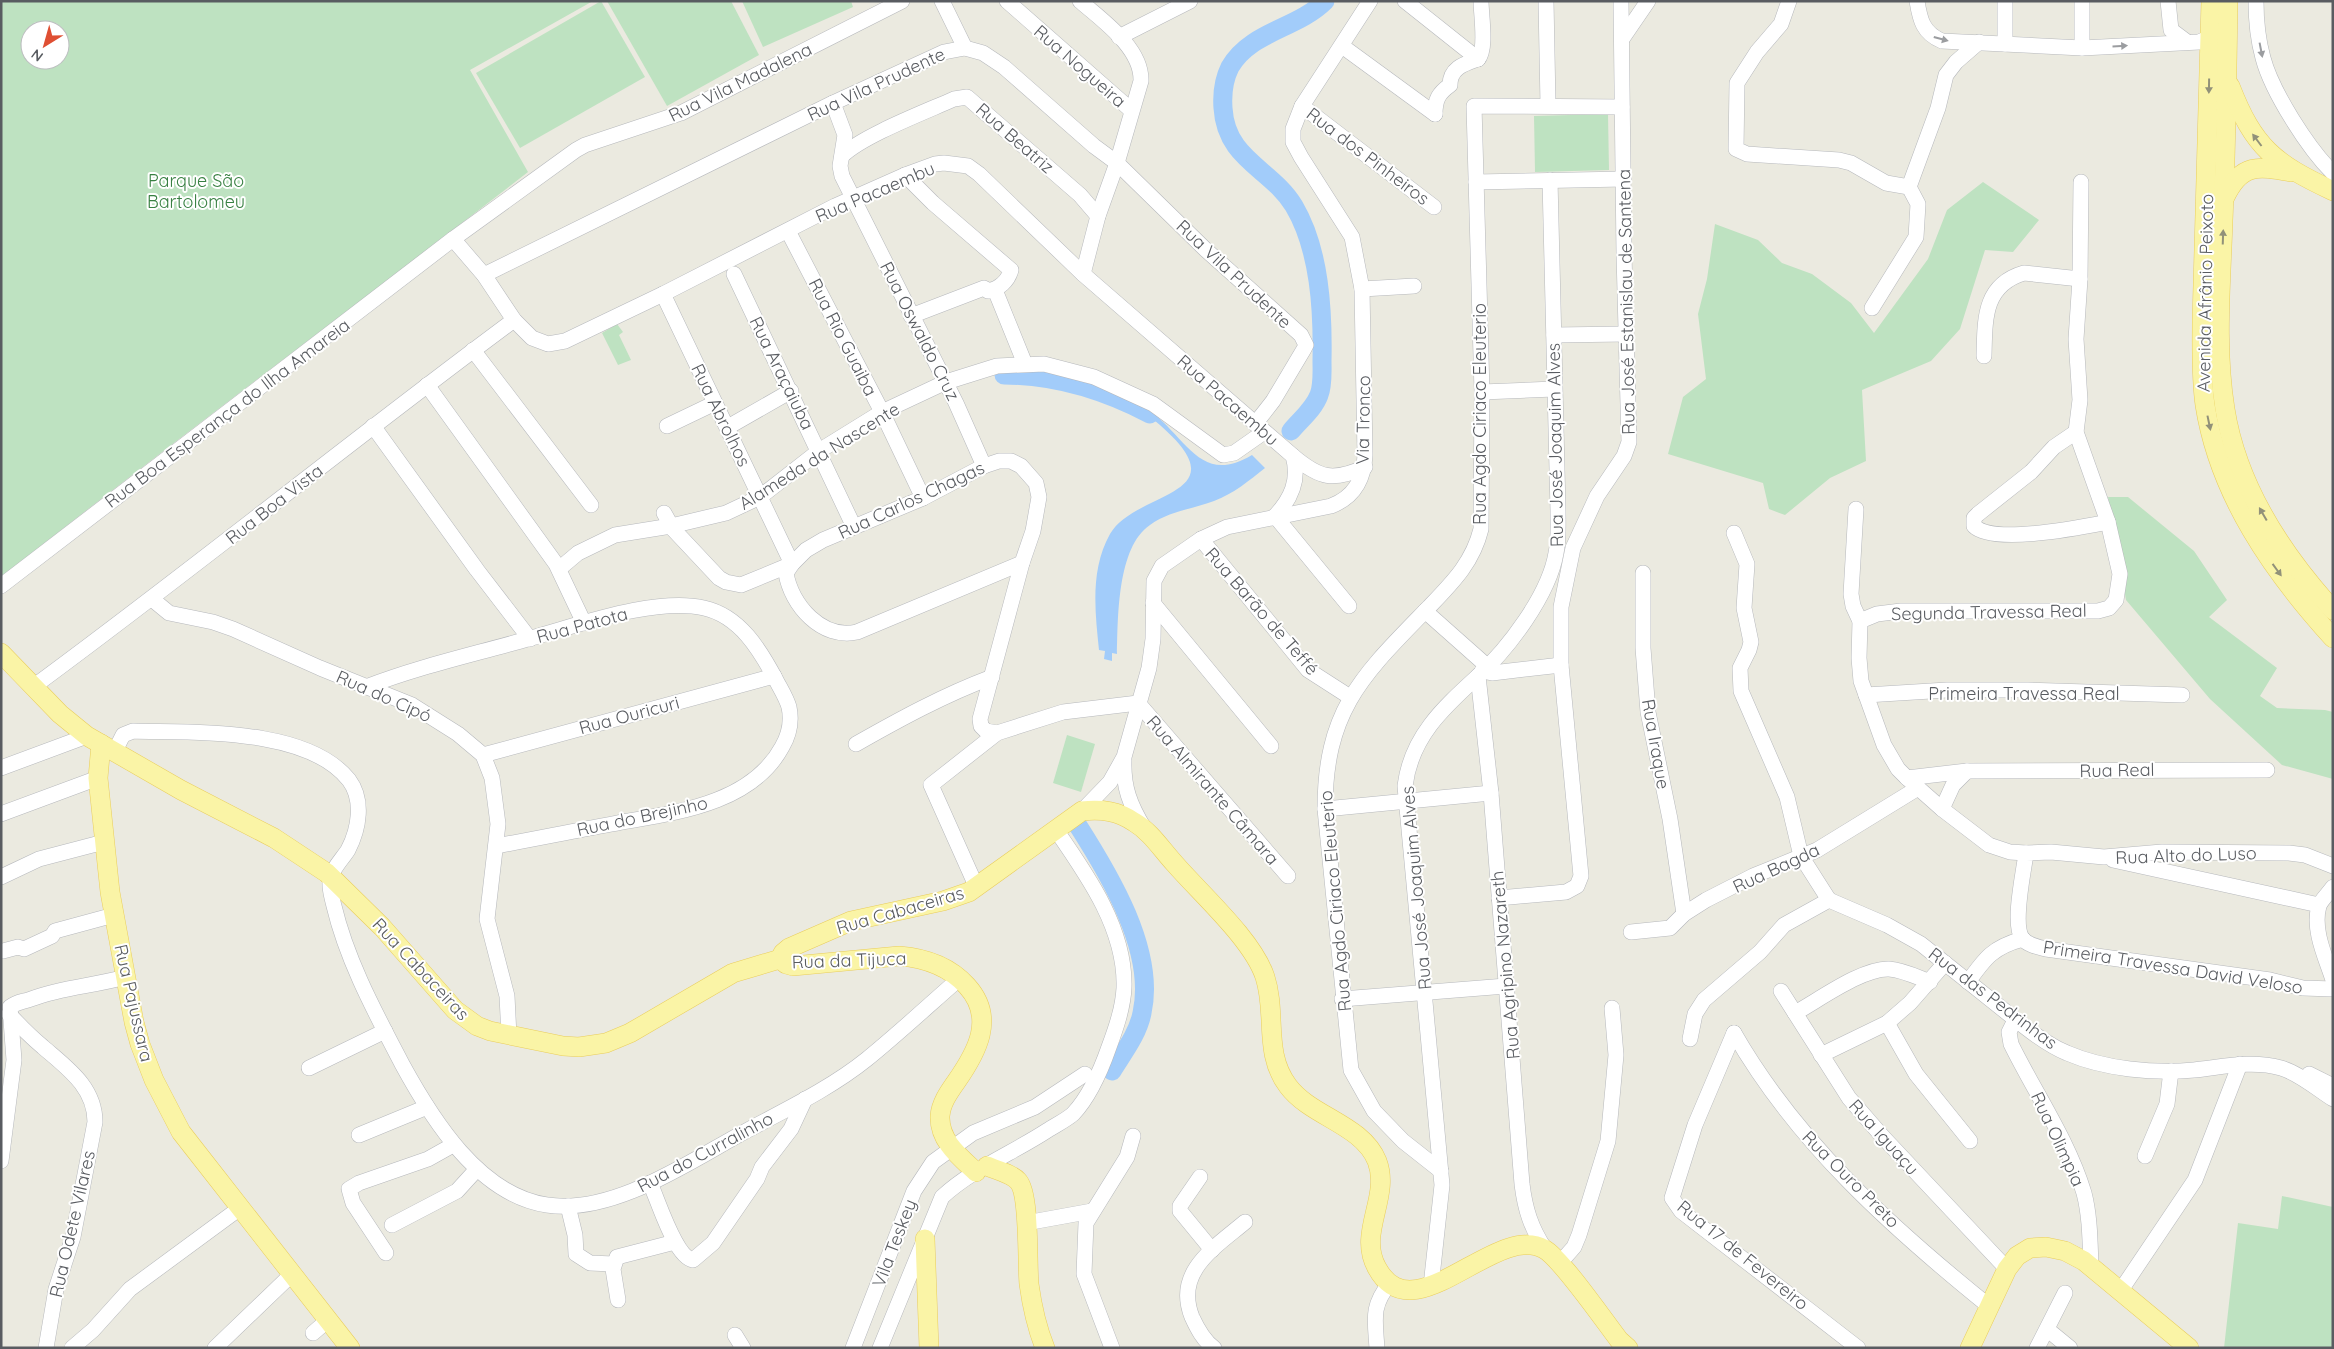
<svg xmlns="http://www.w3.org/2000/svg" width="2334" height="1349" font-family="Quicksand,sans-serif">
	<rect width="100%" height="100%" fill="#ebeae0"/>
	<g fill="#bee2c1" fill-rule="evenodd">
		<path d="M 1,1 L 593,1 L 470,70 L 528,172 C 353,308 175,440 1,577 ZM 30,30 L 60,30 L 60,60 L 30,60 Z"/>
		<path d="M 601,1 L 645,77 L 520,148 L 476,73 Z"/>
		<path d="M 607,1 L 731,1 L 759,55 L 667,106 Z"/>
		<path d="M 742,1 L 851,1 L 853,7 L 763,47 Z"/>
		<path d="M 1608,114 L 1609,170 L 1535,172 L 1534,116 Z"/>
		<path d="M 1983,182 L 2039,220 L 2013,252 L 1985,250 L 1960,329 L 1931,361 L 1862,390 L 1866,461 L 1830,478 L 1785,515 L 1769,509 L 1763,483 L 1668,454 L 1683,397 L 1706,379 L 1698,314 L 1707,279 L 1715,224 L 1758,240 L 1782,263 L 1812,274 L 1851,303 L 1874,333 L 1928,259 L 1947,210 Z"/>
		<path d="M 617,324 L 623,332 L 619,335 L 631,360 L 618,365 L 602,333 Z"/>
		<path d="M 2108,497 L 2128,497 L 2194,551 L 2227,600 L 2209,617 L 2277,668 L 2260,696 L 2277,708 L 2325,710 L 2333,712 L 2333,779 L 2282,765 L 2210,699 L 2126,600 Z"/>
		<path d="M 1067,735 L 1095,744 L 1081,792 L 1053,783 Z"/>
		<path d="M 2282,1196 L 2333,1207 L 2333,1348 L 2224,1348 L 2238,1223 L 2278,1229 Z"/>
	</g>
	<path fill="#a2ccfa" d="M 1152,412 C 1188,441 1202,485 1252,455 L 1265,468 C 1250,480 1233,494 1214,501 C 1193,509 1169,511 1150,525 C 1117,547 1118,618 1117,654 L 1112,653 L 1112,661 L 1104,659 L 1105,651 L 1099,650 C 1095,611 1090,570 1110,534 C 1137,488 1252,498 1149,416 Z"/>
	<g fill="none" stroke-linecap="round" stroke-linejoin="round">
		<g stroke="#a2ccfa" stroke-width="19">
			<path d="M 1004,375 C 1057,375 1104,390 1150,414"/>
			<path d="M 1291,431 C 1300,420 1314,409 1319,395 C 1323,385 1322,372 1322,361 C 1323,311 1320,250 1294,206 C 1271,168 1226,160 1223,108 C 1222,94 1224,79 1230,67 C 1251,31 1297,29 1325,1"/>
			<path d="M 1077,824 C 1109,874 1156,951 1142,1013 C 1138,1034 1123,1053 1112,1071"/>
		</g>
		<g stroke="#b6b8bc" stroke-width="16">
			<g id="minor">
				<path d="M 942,1 L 965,48"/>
				<path d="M 1007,1 L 1131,110"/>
				<path d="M 1080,1 C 1103,21 1142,48 1141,81 L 1117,163 L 1098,216 L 1083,274"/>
				<path d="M 1405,1 L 1478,59"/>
				<path d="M 1546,1 L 1548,105"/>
				<path d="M 1789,1 L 1781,24 L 1757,52 L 1737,83 L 1736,149 L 1747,154 L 1839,160 L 1851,163 L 1886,183 L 1909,187"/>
				<path d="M 1917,1 C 1920,20 1923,33 1942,41 L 2082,48 L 2199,42 L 2218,34"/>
				<path d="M 2005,1 L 2005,44"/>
				<path d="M 2082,1 L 2082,48"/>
				<path d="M 2168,1 L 2171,30 L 2187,42"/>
				<path d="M 2256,1 C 2256,20 2258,40 2263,58 C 2272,92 2308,148 2333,173"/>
				<path d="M 1119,37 L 1190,1"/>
				<path d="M 1622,39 L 1648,1"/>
				<path d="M 1342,46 L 1435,114"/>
				<path d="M 1478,59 C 1487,50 1481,14 1481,1"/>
				<path d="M 833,103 L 845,135 L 840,166 L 842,176 L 956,403 L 984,466"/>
				<path d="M 1302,106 L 1434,207"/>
				<path d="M 1435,114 C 1435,99 1439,93 1450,85 C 1450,68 1464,64 1478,59"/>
				<path d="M 842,156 C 862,136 925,112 954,99 L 967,97 L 1080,195 L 1098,216"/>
				<path d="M 905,175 L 933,203 L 1011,270 C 1008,281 999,289 988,291 L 984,288 L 911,316"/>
				<path d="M 1476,182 L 1624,179"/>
				<path d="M 788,231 L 882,412 L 923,498"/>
				<path d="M 453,239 L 484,275 L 514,320 L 532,338 L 548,344 L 565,341 L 663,294 L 835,206 L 905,175 L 935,164 L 944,163 L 968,166 L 979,174 L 1083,274 L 1293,456 C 1300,480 1291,499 1275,516"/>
				<path d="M 734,274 L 854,527"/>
				<path d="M 484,275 L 833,103 L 944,52 L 965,48 L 983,53 L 1004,67 L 1094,146 L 1117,163 L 1206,250 L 1301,335 L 1306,345 L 1304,349 L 1273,401 L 1255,424"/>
				<path d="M 1362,289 L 1414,286"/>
				<path d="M 995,290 L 1025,364"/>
				<path d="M 663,294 L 792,564 L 786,573 C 791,605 822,640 857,632 L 1022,563"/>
				<path d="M 1872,308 L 1916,237 L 1918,204 L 1909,187 L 1938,108 L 1946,75 L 1956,62 L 1979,42"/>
				<path d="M 1554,335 L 1626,334"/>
				<path d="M 473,350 L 591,505"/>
				<path d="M 1984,356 C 1985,320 1983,285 2024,273 L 2080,279"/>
				<path d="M 427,385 L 556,564 L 584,623"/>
				<path d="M 1482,392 L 1554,389"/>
				<path d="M 373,426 L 477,570 L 530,639"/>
				<path d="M 667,426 L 715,403"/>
				<path d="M 728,427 L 791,391"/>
				<path d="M 2076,432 L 2054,447 L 2031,472 L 1978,514 L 1974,518 L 1974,526 C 1993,545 2082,527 2108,522"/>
				<path d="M 1293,456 C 1319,478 1333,482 1365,467"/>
				<path d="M 1856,509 L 1851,594 L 1853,606 L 1860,621 L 1859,658 L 1861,681 L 1884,745 L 1898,769 L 1907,778 L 1942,809 L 1989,845 L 2010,852 L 2026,853"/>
				<path d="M 664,513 L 673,529 L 719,578 L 726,582 L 741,585 L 792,564 L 806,550 L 823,540 L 923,498 L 984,466 L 999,461 L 1011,461 L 1021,466 L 1036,483 L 1039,497 L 1033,531 L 1022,563 L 980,719 L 981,726 L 986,731 L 997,733"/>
				<path d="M 1275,516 L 1349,606"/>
				<path d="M 1734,533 L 1747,564 L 1744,608 L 1751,642 L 1749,650 L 1740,668 L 1741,691 L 1787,797 L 1801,856 L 1829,900"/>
				<path d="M 1201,539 L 1308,670 L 1350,697"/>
				<path d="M 559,569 L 578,553 L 615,535 L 671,526 L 726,513 L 760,497 L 819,451 L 882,412 L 946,382 L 997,366 L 1044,364 L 1094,377 L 1153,404 L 1223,455 L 1234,453 L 1264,432"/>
				<path d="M 1643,573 L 1643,648 L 1648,712 L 1670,819 L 1684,914"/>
				<path d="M 1,586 L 453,239 L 576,150 L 585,145 L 681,113 L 902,1"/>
				<path d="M 152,599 L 169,613 L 213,622 L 233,629 L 320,668 L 412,705 L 458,734 L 483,755 L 492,778 L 498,824 L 487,919 L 507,996 L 509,1036"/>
				<path d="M 1153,603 L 1271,746"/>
				<path d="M 1425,611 L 1487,666"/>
				<path d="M 1860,621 L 1877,614 L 1901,611 L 2098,611 L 2109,608 L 2116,600 L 2120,574 L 2108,522 L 2076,432 L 2080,400 L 2076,339 L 2080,279 L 2081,182"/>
				<path d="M 1482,671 L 1492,673 L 1561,665"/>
				<path d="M 1478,676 L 1491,793 L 1522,1184 C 1525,1209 1531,1228 1545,1249"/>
				<path d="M 33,687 C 195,568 352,440 514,320"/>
				<path d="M 366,687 C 420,666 476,654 531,638 C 579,625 655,597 704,608 C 740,616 760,650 776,680 C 780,688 786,697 789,707 C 792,721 789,735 782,747 C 750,806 671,813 612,824 C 573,831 535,839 496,846"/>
				<path d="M 1866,695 L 1947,690 L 2028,690 L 2182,695"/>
				<path d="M 856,744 C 900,719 944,695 992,677"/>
				<path d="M 115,751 L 123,735 L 133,731 C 194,733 307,727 349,780 C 364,800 359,829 348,850 C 343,858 334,867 331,876 C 328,884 332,898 334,906 C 347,961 376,1014 402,1064 C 432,1119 479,1195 547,1205 C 614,1215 690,1161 746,1131 C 787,1109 831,1088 867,1059 C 899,1033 929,1005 960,978"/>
				<path d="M 483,755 L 774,676"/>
				<path d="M 1124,760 C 1123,787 1130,805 1144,828"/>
				<path d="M 1,768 L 87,736"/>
				<path d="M 1907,778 L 1967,771 L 2267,770"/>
				<path d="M 1325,809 L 1491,793"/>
				<path d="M 1942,809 L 1953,785 L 1967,771"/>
				<path d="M 1082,811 L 1110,782 L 1124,757 L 1149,668 L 1153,639 L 1154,581 L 1162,566 L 1201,539 L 1227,527 L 1331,506 C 1354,497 1364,480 1365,455 L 1362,289 L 1352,237 L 1301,157 L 1293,142 L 1293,129 L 1302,106 L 1370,1"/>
				<path d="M 1,814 L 98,778"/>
				<path d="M 2113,860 L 2319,905"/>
				<path d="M 2333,866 L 2305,855 L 2289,853 L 2162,852 L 2104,857 L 2051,852 L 2026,853 C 2024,871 2012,923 2022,938 C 2027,945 2038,947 2046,949 L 2270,980 L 2303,988 L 2333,989"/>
				<path d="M 1,877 L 39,859 L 104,842"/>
				<path d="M 2333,887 C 2329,893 2321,900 2319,906 C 2312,930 2326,958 2333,980"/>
				<path d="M 977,888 L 931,785 L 997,733 L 1063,712 L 1138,703 L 1288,876"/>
				<path d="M 1499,898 L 1566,892 L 1577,886 L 1581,876 L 1561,665 L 1561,607 L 1573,548 L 1597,496 L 1624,456 L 1629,442 L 1624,254 L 1621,1"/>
				<path d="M 1631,932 L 1670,928 L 1684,914 L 1706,900 L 1753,876 L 1817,850 L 1918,788"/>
				<path d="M 3,951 L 18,947 L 24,949 L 52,936 L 55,931 L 114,915"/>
				<path d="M 1968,982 C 1985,958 1993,947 2023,939"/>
				<path d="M 1781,991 L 1849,1098 L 1882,1136 L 2007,1269"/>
				<path d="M 1342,999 L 1506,986"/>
				<path d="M 1795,1013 C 1819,1000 1862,968 1889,969 C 1903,970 1917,977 1930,982"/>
				<path d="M 9,1014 C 20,1026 31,1037 43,1047 C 67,1068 95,1087 95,1122 L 73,1237 L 56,1289 L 46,1348"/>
				<path d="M 2015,1020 L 2009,1032 L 2011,1044 C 2035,1093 2068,1140 2084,1193 C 2090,1216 2090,1241 2091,1266"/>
				<path d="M 1887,1023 L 1916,1074 L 1970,1141"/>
				<path d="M 1734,1033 L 1695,1125 L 1672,1198 L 1681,1211 L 1858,1348"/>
				<path d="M 1734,1033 C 1797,1143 1892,1228 1990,1307"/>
				<path d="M 1690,1039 L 1695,1014 L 1704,1000 L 1760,952 L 1784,925 L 1829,900 L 1887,925 L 1921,944 L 2025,1027 C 2038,1037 2052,1047 2067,1053 C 2104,1069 2155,1074 2194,1070 C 2223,1067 2252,1060 2281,1068 C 2299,1073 2317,1089 2333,1099"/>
				<path d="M 1821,1055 L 1887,1023 L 1910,1003 L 1945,963"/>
				<path d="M 309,1068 L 385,1031"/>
				<path d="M 2309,1074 L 2333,1086"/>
				<path d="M 359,1135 L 427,1107"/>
				<path d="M 2145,1156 L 2167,1104 L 2171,1071"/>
				<path d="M 1,1161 L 14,1060 L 10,1007 C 18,1001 23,1002 31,999 C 62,987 94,986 125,977"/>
				<path d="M 1441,1171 L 1403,1141 L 1374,1111 L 1351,1070 L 1325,809 C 1325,708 1364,674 1429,607 C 1453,582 1473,562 1481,529 L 1482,392 L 1474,106 L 1622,107"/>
				<path d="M 1200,1177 L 1180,1206 L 1180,1211 L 1212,1250"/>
				<path d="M 650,1183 C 658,1200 675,1257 693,1260 L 713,1243 L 757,1179 L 762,1167 L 791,1129 L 805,1099"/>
				<path d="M 568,1206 L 575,1235 L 576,1254 L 590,1263 L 613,1264"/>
				<path d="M 1026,1223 L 1092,1211"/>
				<path d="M 392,1225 L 457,1191 L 477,1169"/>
				<path d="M 386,1253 L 353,1203 L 349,1189 L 359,1183 L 428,1159 L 453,1145"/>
				<path d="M 1559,1264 L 1574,1247 L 1579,1235 L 1608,1141 L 1616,1055 L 1612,1008"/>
				<path d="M 1431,1286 L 1442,1185 L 1405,786 C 1411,737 1443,708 1477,677 C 1508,649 1549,595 1556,553 C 1559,540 1558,525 1558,511 L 1550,180"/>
				<path d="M 2121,1290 L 2195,1180 L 2240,1064"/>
				<path d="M 618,1300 L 613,1269 L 617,1257 L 675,1242"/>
				<path d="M 2048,1330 L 2070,1348"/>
				<path d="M 313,1333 L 328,1320"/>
				<path d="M 735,1335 L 743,1348"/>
				<path d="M 72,1348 L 93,1330 L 130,1289 L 240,1208"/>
				<path d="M 215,1348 L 291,1275"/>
				<path d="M 853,1348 L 914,1191 L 933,1162 L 973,1133 L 1035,1107 L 1085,1074"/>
				<path d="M 880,1348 L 942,1197 C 972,1169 1013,1153 1048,1130 C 1056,1125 1066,1120 1073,1114 C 1090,1096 1101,1070 1109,1047 C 1116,1028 1123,1008 1124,988 C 1126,930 1088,876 1056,830"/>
				<path d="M 1112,1348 L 1084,1274 L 1086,1223 L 1127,1157 L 1133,1136"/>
				<path d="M 1214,1348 C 1203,1340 1197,1328 1192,1317 C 1174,1272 1214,1248 1245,1222"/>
				<path d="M 1377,1348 C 1375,1319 1371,1306 1390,1283"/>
				<path d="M 2037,1348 L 2065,1293"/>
			</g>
		</g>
		<g stroke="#e9cd5c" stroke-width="20">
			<g id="major">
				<path d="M 2211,1 L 2202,321 C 2202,349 2201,377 2205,405 C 2219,495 2273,572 2333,638"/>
				<path d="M 2228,1 C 2227,74 2226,148 2223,221 C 2221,283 2215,347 2225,409 C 2237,485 2282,554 2333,610"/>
				<path d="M 2230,86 C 2254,148 2274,163 2333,191"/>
				<path d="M 2225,197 C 2241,163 2258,166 2291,172"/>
				<path d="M 1,653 L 60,714 L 87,736 L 181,790 L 274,838 L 327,873 L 382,927 L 455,1010 L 477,1026 L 490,1031 L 563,1046 L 579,1047 L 606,1043 L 630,1033 L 733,973 L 780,959"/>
				<path d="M 101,744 L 98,778 L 110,892 L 134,1022 L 140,1044 L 154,1080 L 181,1132 L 350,1348"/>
				<path d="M 780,959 L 783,953 L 789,948 L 851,921 L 943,901 L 969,892 L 1082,811 C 1102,809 1118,811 1134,822 C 1151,832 1162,850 1175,864 C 1201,894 1253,940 1265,977 C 1277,1014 1263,1053 1288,1086 C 1311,1117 1362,1124 1377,1161 C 1391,1197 1357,1233 1377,1268 C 1414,1336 1495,1222 1544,1249 C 1561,1258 1605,1322 1619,1340 L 1628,1348"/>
				<path d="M 780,959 L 786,964 L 793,966 L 899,956 C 925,958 949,966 967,986 C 996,1018 977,1052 956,1082 C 949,1092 941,1103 940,1116 C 939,1141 960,1157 976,1172"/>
				<path d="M 987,1166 C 996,1170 1012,1174 1018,1181 C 1030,1193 1027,1265 1029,1284 C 1032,1306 1037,1328 1045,1348"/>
				<path d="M 925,1239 L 929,1348"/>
				<path d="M 1970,1348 L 2007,1269 L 2017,1256 L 2030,1248 L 2046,1247 L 2065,1251 L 2084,1261 L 2189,1348"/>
			</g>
		</g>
		<use href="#minor" stroke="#fff" stroke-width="15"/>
		<use href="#major" stroke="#faf4a6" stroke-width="19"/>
	</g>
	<defs><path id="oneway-solid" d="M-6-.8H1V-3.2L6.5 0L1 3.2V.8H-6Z" transform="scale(1.25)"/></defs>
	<g fill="#9b9da0">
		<use href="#oneway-solid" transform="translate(1941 39) rotate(15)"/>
		<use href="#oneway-solid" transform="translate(2120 46) rotate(-3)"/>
		<use href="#oneway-solid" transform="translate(2261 50) rotate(79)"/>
	</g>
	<g fill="#919179">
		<use href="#oneway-solid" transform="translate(2209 86) rotate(91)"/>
		<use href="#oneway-solid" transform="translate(2257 140) rotate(-127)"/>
		<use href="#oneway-solid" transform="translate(2223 237) rotate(-88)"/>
		<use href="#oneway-solid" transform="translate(2209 423) rotate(78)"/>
		<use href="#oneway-solid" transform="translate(2263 514) rotate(-120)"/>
		<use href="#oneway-solid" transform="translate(2277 570) rotate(54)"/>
	</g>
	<g text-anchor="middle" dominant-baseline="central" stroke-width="4" stroke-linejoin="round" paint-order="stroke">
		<g font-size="18" fill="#595c61" stroke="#fff">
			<text transform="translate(1080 66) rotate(41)">Rua Nogueira</text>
			<text transform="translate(740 82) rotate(-26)">Rua Vila Madalena</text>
			<text transform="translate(876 84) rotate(-25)">Rua Vila Prudente</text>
			<text transform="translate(1015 138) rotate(41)">Rua Beatriz</text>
			<text transform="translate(1368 156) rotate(37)">Rua dos Pinheiros</text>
			<text transform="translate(875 192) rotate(-23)">Rua Pacaembu</text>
			<text transform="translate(1234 274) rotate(43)">Rua Vila Prudente</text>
			<text transform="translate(2205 293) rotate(-89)">Avenida Afrânio Peixoto</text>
			<text transform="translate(1626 302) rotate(-91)">Rua José Estanislau de Santena</text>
			<text transform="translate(920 331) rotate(63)">Rua Oswaldo Cruz</text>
			<text transform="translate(843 337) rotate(63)">Rua Rio Guaiba</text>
			<text transform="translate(782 373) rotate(64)">Rua Araçaiuba</text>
			<text transform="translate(1228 400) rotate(41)">Rua Pacaembu</text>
			<text transform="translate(227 413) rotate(-37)">Rua Boa Esperança do Ilha Amareia</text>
			<text transform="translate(1479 414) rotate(-90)">Rua Agdo Ciriaco Eleuterio</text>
			<text transform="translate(721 415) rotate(64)">Rua Abrolhos</text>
			<text transform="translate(1363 420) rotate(-89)">Via Tronco</text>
			<text transform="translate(1555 445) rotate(-91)">Rua José Joaquim Alves</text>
			<text transform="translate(819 456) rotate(-32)">Alameda da Nascente</text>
			<text transform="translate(911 500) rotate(-25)">Rua Carlos Chagas</text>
			<text transform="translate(274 504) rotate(-38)">Rua Boa Vista</text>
			<text transform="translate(1262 611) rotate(49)">Rua Barão de Teffé</text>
			<text transform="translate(1989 612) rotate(-1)">Segunda Travessa Real</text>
			<text transform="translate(582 625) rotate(-15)">Rua Patota</text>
			<text x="2024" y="693">Primeira Travessa Real</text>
			<text transform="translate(384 696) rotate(24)">Rua do Cipó</text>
			<text transform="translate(629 715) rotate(-15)">Rua Ouricuri</text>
			<text transform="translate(1656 744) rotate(80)">Rua Iraque</text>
			<text transform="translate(2117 770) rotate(-1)">Rua Real</text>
			<text transform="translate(1213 790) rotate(49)">Rua Almirante Câmara</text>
			<text transform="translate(642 816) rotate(-12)">Rua do Brejinho</text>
			<text transform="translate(2186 855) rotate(-2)">Rua Alto do Luso</text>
			<text transform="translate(1776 868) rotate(-25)">Rua Bagda</text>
			<text transform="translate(1416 888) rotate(-95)">Rua José Joaquim Alves</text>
			<text transform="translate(1335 901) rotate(-95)">Rua Agdo Ciriaco Eleuterio</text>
			<text transform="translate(900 910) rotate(-16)">Rua Cabaceiras</text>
			<text transform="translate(849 960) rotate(-2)">Rua da Tijuca</text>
			<text transform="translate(1505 965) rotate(-95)">Rua Agripino Nazareth</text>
			<text transform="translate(2173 967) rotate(9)">Primeira Travessa David Veloso</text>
			<text transform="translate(421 969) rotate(47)">Rua Cabaceiras</text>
			<text transform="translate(1993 998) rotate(37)">Rua das Pedrinhas</text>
			<text transform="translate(134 1003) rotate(77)">Rua Pajussara</text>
			<text transform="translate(1884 1137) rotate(48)">Rua Iguaçu</text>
			<text transform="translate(2058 1139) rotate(65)">Rua Olimpia</text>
			<text transform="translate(705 1152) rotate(-28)">Rua do Curralinho</text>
			<text transform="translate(1851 1179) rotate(45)">Rua Ouro Preto</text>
			<text transform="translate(72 1224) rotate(-77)">Rua Odete Vilares</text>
			<text transform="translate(894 1243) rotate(-69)">Vila Teskey</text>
			<text transform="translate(1743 1255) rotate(39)">Rua 17 de Fevereiro</text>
		</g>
		<g font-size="18" fill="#388042" stroke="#fff">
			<text x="196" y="180">Parque São<tspan x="196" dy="21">Bartolomeu</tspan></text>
		</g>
	</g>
	<rect width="2334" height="1349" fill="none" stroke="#595c61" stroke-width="5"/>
	<g transform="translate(45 45) rotate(217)"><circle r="24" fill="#ffffff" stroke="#bdbec0"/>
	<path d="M0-4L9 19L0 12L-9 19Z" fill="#df4f33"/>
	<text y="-8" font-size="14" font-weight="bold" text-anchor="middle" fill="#595c61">N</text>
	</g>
</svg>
